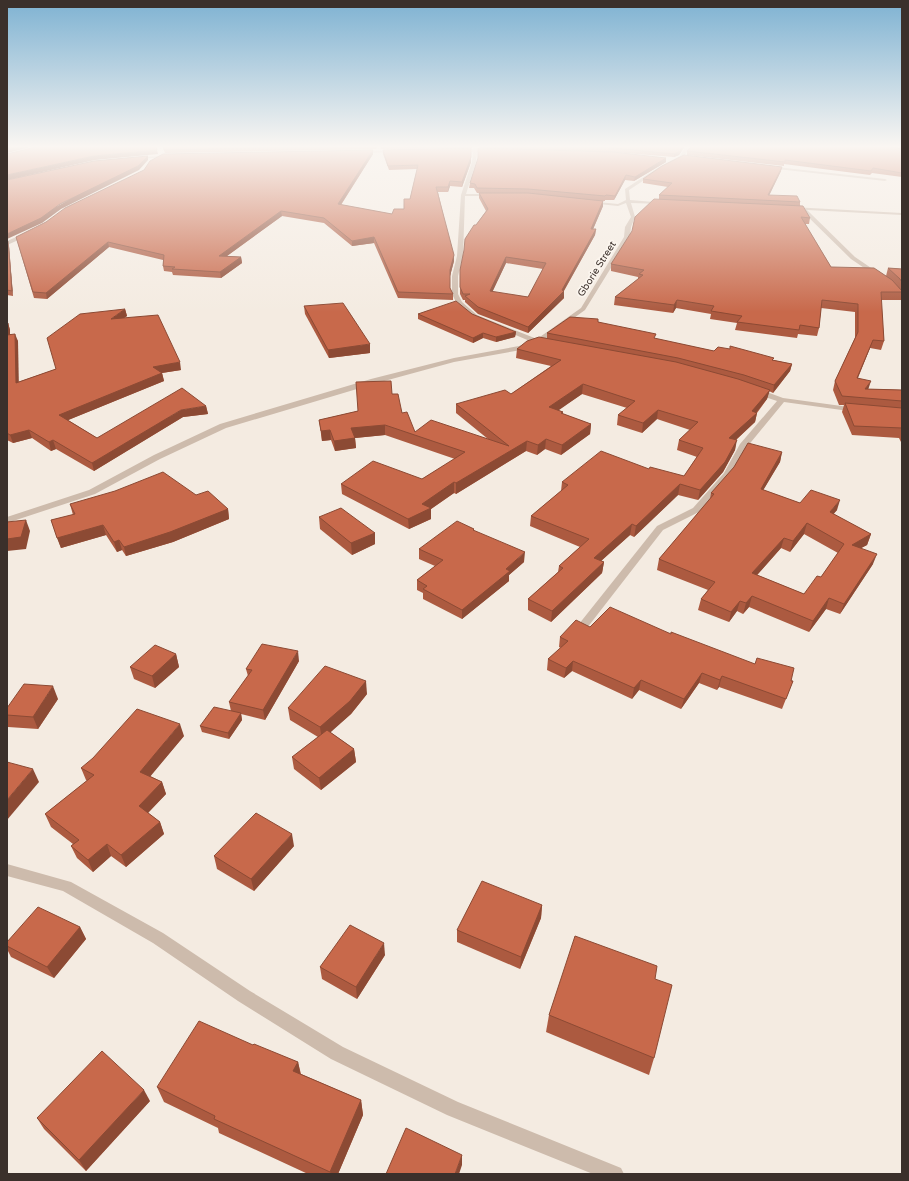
<svg xmlns="http://www.w3.org/2000/svg" width="909" height="1181" font-family="'Varela Round',sans-serif">
	<rect width="100%" height="100%" fill="#f4ebe1"/>
	<g fill="none" stroke-linecap="round" stroke-linejoin="round">
		<g fill="#cdbbac" fill-rule="evenodd">
			<path d="M 474,146 L 478,146 L 478,149 L 493,151 L 477,152 L 476,162 L 466,194 L 493,194 L 495,195 L 493,196 L 465,196 L 463,256 L 458,276 L 458,294 L 462,302 L 477,315 L 537,339 L 581,308 L 624,237 L 625,227 L 631,217 L 626,203 L 618,206 L 589,203 L 587,201 L 618,204 L 626,200 L 625,189 L 659,167 L 680,156 L 685,148 L 693,146 L 688,150 L 683,158 L 661,169 L 629,190 L 630,200 L 666,203 L 664,204 L 631,203 L 635,217 L 631,227 L 630,237 L 585,310 L 542,341 L 542,344 L 537,344 L 521,350 L 454,362 L 377,383 L 226,428 L 160,459 L 95,494 L 7,523 L 7,517 L 89,490 L 154,455 L 220,424 L 371,379 L 454,358 L 519,346 L 532,342 L 473,317 L 457,304 L 452,294 L 452,276 L 457,256 L 461,195 L 472,162 L 473,152 L 457,150 L 474,149 Z"/>
			<path d="M 395,150 L 396,152 L 359,153 L 357,152 Z"/>
			<path d="M 171,155 L 172,157 L 135,159 L 133,158 Z"/>
			<path d="M 767,166 L 885,179 L 887,180 L 885,181 L 768,168 Z"/>
			<path d="M 792,207 L 902,213 L 902,215 L 807,210 L 855,257 L 880,274 L 880,276 L 876,276 L 851,259 L 801,210 L 790,209 Z"/>
			<path d="M 28,232 L 30,233 L 30,235 L 7,245 L 7,241 Z"/>
			<path d="M 753,389 L 759,389 L 783,398 L 856,408 L 860,410 L 856,412 L 784,402 L 747,447 L 731,476 L 699,512 L 663,530 L 587,628 L 579,628 L 578,626 L 579,624 L 657,526 L 693,508 L 724,473 L 740,444 L 777,401 L 753,393 Z"/>
			<path d="M 7,864 L 71,882 L 163,933 L 250,991 L 343,1047 L 458,1102 L 621,1168 L 624,1174 L 593,1174 L 447,1115 L 331,1059 L 238,1001 L 153,943 L 63,891 L 7,876 Z"/>
		</g>
	</g>
	<g fill="#ac5a40" fill-rule="evenodd">
		<path d="M 162,146 L 378,146 L 376,149 L 165,153 Z"/>
		<path d="M 380,146 L 473,146 L 472,148 L 381,149 Z"/>
		<path d="M 479,146 L 685,146 L 679,155 L 674,157 L 613,152 L 480,148 Z"/>
		<path d="M 692,146 L 902,146 L 902,148 L 893,147 L 902,149 L 902,177 L 872,173 L 870,175 L 784,164 L 784,166 L 687,155 L 687,151 Z"/>
		<path d="M 471,148 L 471,162 L 462,187 L 450,186 L 448,192 L 438,192 L 454,261 L 450,276 L 450,288 L 453,294 L 453,300 L 398,298 L 374,243 L 352,246 L 324,223 L 282,216 L 227,256 L 241,257 L 242,263 L 221,278 L 173,275 L 172,272 L 164,271 L 163,266 L 163,260 L 109,247 L 47,299 L 34,298 L 16,237 L 373,150 L 373,154 L 341,205 L 392,214 L 404,209 L 410,199 L 417,169 L 389,170 L 383,154 L 383,150 Z"/>
		<path d="M 666,158 L 666,162 L 634,181 L 625,180 L 614,200 L 605,200 L 605,201 L 603,201 L 603,206 L 593,229 L 596,229 L 595,235 L 564,291 L 564,298 L 528,333 L 478,314 L 465,302 L 465,300 L 463,300 L 460,294 L 460,270 L 476,225 L 486,211 L 479,198 L 479,193 L 477,193 L 474,188 L 469,188 L 470,183 ZM 506,263 L 543,269 L 528,297 L 492,292 Z"/>
		<path d="M 781,171 L 769,195 L 800,202 L 800,206 L 810,218 L 809,224 L 805,224 L 831,267 L 886,276 L 888,268 L 902,269 L 902,298 L 901,300 L 881,300 L 884,341 L 881,350 L 870,348 L 858,378 L 868,389 L 902,390 L 902,444 L 899,438 L 852,435 L 842,412 L 844,405 L 839,405 L 833,390 L 835,381 L 855,338 L 855,312 L 821,308 L 819,328 L 817,336 L 798,334 L 797,338 L 735,330 L 737,323 L 710,319 L 711,314 L 676,308 L 673,313 L 614,305 L 615,297 L 638,279 L 638,277 L 611,271 L 611,264 L 659,199 L 659,195 L 668,187 L 643,183 L 643,179 Z"/>
		<path d="M 7,241 L 9,246 L 13,296 L 7,295 Z"/>
		<path d="M 304,306 L 370,353 L 329,358 L 305,314 Z"/>
		<path d="M 125,309 L 127,316 L 124,318 L 181,370 L 162,373 L 164,381 L 68,420 L 97,438 L 206,406 L 208,414 L 183,417 L 94,471 L 56,449 L 51,451 L 32,438 L 13,443 L 7,440 L 7,323 L 8,323 L 10,330 L 10,334 L 18,341 L 18,382 L 56,369 Z"/>
		<path d="M 418,314 L 516,332 L 515,337 L 496,342 L 483,338 L 473,343 L 418,319 Z"/>
		<path d="M 598,322 L 656,339 L 714,351 L 773,360 L 792,364 L 790,371 L 773,393 L 769,391 L 767,399 L 757,413 L 755,422 L 736,440 L 735,450 L 723,472 L 698,500 L 678,495 L 634,537 L 630,535 L 601,561 L 604,562 L 602,573 L 551,622 L 528,610 L 528,599 L 558,572 L 559,566 L 580,547 L 530,526 L 531,516 L 561,491 L 562,482 L 649,469 L 684,476 L 697,457 L 677,450 L 679,440 L 690,430 L 657,419 L 642,433 L 617,425 L 618,415 L 627,408 L 582,394 L 558,410 L 563,412 L 563,414 L 591,424 L 590,434 L 561,455 L 545,449 L 537,455 L 526,451 L 456,494 L 454,493 L 431,509 L 431,519 L 409,529 L 342,494 L 341,484 L 422,479 L 455,459 L 385,435 L 355,438 L 356,448 L 335,451 L 331,440 L 322,441 L 319,420 L 358,411 L 392,394 L 402,413 L 415,432 L 488,439 L 456,413 L 456,404 L 511,394 L 551,366 L 516,358 L 517,349 L 547,338 L 547,333 Z"/>
		<path d="M 782,452 L 780,462 L 763,490 L 800,503 L 837,510 L 833,514 L 871,534 L 867,545 L 861,548 L 873,564 L 840,614 L 826,609 L 809,632 L 749,607 L 743,614 L 737,611 L 729,622 L 698,610 L 701,599 L 708,590 L 657,570 L 659,559 L 710,499 L 711,493 ZM 804,534 L 838,553 L 821,577 L 804,594 L 757,575 L 781,548 L 790,552 Z"/>
		<path d="M 196,495 L 228,509 L 229,519 L 173,542 L 126,556 L 122,550 L 117,552 L 106,535 L 61,548 L 51,520 L 73,515 L 70,504 Z"/>
		<path d="M 319,517 L 375,533 L 375,544 L 352,555 L 320,529 Z"/>
		<path d="M 474,529 L 474,531 L 524,562 L 509,575 L 509,581 L 462,619 L 423,599 L 423,593 L 417,590 L 417,580 L 435,566 L 419,559 L 419,549 Z"/>
		<path d="M 590,627 L 671,634 L 793,681 L 782,709 L 719,687 L 717,690 L 699,683 L 681,709 L 639,690 L 632,699 L 572,671 L 564,678 L 547,670 L 548,659 L 561,648 L 559,647 L 560,637 Z"/>
		<path d="M 176,654 L 179,667 L 155,688 L 134,679 L 130,667 Z"/>
		<path d="M 299,661 L 265,720 L 241,714 L 242,720 L 229,739 L 202,732 L 200,726 L 231,711 L 229,702 L 248,676 L 246,669 Z"/>
		<path d="M 367,694 L 351,714 L 330,732 L 354,749 L 356,762 L 321,790 L 294,769 L 292,757 L 318,737 L 290,720 L 288,708 Z"/>
		<path d="M 58,699 L 38,729 L 8,727 L 7,724 L 7,708 Z"/>
		<path d="M 184,736 L 150,776 L 162,782 L 166,794 L 148,813 L 160,822 L 164,834 L 126,867 L 111,856 L 93,872 L 77,858 L 71,846 L 73,844 L 51,827 L 45,814 L 87,781 L 86,780 L 81,768 Z"/>
		<path d="M 294,846 L 254,891 L 217,869 L 214,856 Z"/>
		<path d="M 542,905 L 541,918 L 520,969 L 457,942 L 457,930 Z"/>
		<path d="M 80,927 L 86,939 L 54,978 L 11,957 L 7,949 L 7,942 Z"/>
		<path d="M 385,955 L 357,999 L 322,979 L 320,967 Z"/>
		<path d="M 655,979 L 654,1058 L 649,1075 L 546,1032 L 549,1015 Z"/>
		<path d="M 253,1045 L 298,1062 L 301,1074 L 361,1100 L 363,1115 L 338,1174 L 308,1174 L 219,1133 L 218,1128 L 164,1102 L 157,1087 Z"/>
		<path d="M 150,1101 L 86,1171 L 44,1129 L 37,1118 Z"/>
	</g>
	<g fill="#8c4a34">
		<path d="M 19,146 L 35,146 L 7,153 L 7,149 Z"/>
		<path d="M 683,146 L 685,146 L 679,155 L 674,157 L 674,154 Z"/>
		<path d="M 471,148 L 471,162 L 462,187 L 462,182 Z"/>
		<path d="M 157,150 L 158,154 L 95,160 L 7,180 L 7,175 L 94,156 Z"/>
		<path d="M 373,150 L 373,154 L 338,209 L 338,204 Z"/>
		<path d="M 148,156 L 148,160 L 139,170 L 61,209 L 42,223 L 7,239 L 7,234 Z"/>
		<path d="M 666,158 L 666,162 L 634,181 L 635,177 Z"/>
		<path d="M 782,167 L 781,171 L 767,200 L 768,195 Z"/>
		<path d="M 626,175 L 625,180 L 614,200 L 615,196 Z"/>
		<path d="M 450,181 L 450,186 L 448,192 L 448,187 Z"/>
		<path d="M 603,201 L 603,206 L 591,234 L 591,229 Z"/>
		<path d="M 281,211 L 282,216 L 220,261 L 219,256 Z"/>
		<path d="M 596,229 L 595,235 L 563,292 L 564,291 L 564,298 L 528,333 L 528,327 L 562,290 Z"/>
		<path d="M 374,237 L 374,243 L 352,246 L 352,241 Z"/>
		<path d="M 8,241 L 9,246 L 13,296 L 12,291 Z"/>
		<path d="M 108,242 L 109,247 L 47,299 L 46,293 Z"/>
		<path d="M 454,255 L 454,261 L 450,276 L 450,270 Z"/>
		<path d="M 241,257 L 242,263 L 221,278 L 220,272 Z"/>
		<path d="M 506,257 L 506,263 L 490,297 L 490,291 Z"/>
		<path d="M 677,300 L 676,308 L 673,313 L 674,305 Z"/>
		<path d="M 125,309 L 127,316 L 112,326 L 111,319 Z"/>
		<path d="M 8,323 L 10,330 L 10,342 L 7,335 Z"/>
		<path d="M 516,332 L 515,337 L 496,342 L 496,337 Z"/>
		<path d="M 483,333 L 483,338 L 473,343 L 473,338 Z"/>
		<path d="M 15,334 L 18,341 L 19,390 L 16,383 Z"/>
		<path d="M 873,340 L 870,348 L 854,386 L 857,378 Z"/>
		<path d="M 370,344 L 370,353 L 329,358 L 328,350 Z"/>
		<path d="M 180,362 L 181,370 L 155,374 L 153,367 Z"/>
		<path d="M 792,364 L 790,371 L 773,393 L 774,385 Z"/>
		<path d="M 162,373 L 164,381 L 61,423 L 59,415 Z"/>
		<path d="M 871,381 L 868,390 L 865,389 Z"/>
		<path d="M 583,384 L 582,394 L 549,417 L 549,407 Z"/>
		<path d="M 770,390 L 767,399 L 755,414 L 757,413 L 755,422 L 727,448 L 729,438 Z"/>
		<path d="M 206,406 L 208,414 L 183,417 L 94,471 L 92,463 L 181,410 Z"/>
		<path d="M 658,410 L 657,419 L 642,433 L 643,423 Z"/>
		<path d="M 591,424 L 590,434 L 561,455 L 562,445 Z"/>
		<path d="M 385,425 L 385,435 L 355,438 L 356,448 L 335,451 L 334,441 L 351,428 Z"/>
		<path d="M 29,430 L 32,438 L 13,443 L 10,435 Z"/>
		<path d="M 330,430 L 331,440 L 322,441 L 321,431 Z"/>
		<path d="M 546,439 L 545,449 L 537,455 L 538,445 Z"/>
		<path d="M 53,440 L 56,449 L 51,451 L 49,442 Z"/>
		<path d="M 737,440 L 735,450 L 723,472 L 698,500 L 700,490 Z"/>
		<path d="M 527,441 L 526,451 L 456,494 L 456,483 Z"/>
		<path d="M 782,452 L 780,462 L 758,499 L 761,489 Z"/>
		<path d="M 454,482 L 454,493 L 431,509 L 431,519 L 409,529 L 408,519 L 422,504 Z"/>
		<path d="M 680,484 L 678,495 L 634,537 L 636,526 Z"/>
		<path d="M 840,500 L 837,510 L 827,522 L 830,512 Z"/>
		<path d="M 228,509 L 229,519 L 173,542 L 126,556 L 124,547 Z"/>
		<path d="M 26,520 L 30,531 L 26,549 L 7,551 L 7,539 Z"/>
		<path d="M 807,523 L 804,534 L 790,552 L 793,541 Z"/>
		<path d="M 632,524 L 630,535 L 592,569 L 594,558 Z"/>
		<path d="M 103,525 L 106,535 L 61,548 L 57,538 Z"/>
		<path d="M 375,533 L 375,544 L 352,555 L 351,543 Z"/>
		<path d="M 871,534 L 867,545 L 848,555 L 852,545 Z"/>
		<path d="M 784,538 L 781,548 L 749,584 L 752,573 Z"/>
		<path d="M 119,540 L 122,550 L 117,552 L 114,542 Z"/>
		<path d="M 525,552 L 524,562 L 509,575 L 509,581 L 462,619 L 462,610 Z"/>
		<path d="M 877,554 L 873,564 L 840,614 L 844,604 Z"/>
		<path d="M 604,562 L 602,573 L 551,622 L 552,611 Z"/>
		<path d="M 752,596 L 749,607 L 743,614 L 746,603 Z"/>
		<path d="M 829,598 L 826,609 L 809,632 L 813,621 Z"/>
		<path d="M 740,601 L 737,611 L 729,622 L 731,612 Z"/>
		<path d="M 298,651 L 299,661 L 265,720 L 263,710 Z"/>
		<path d="M 176,654 L 179,667 L 155,688 L 152,676 Z"/>
		<path d="M 573,661 L 572,671 L 564,678 L 566,668 Z"/>
		<path d="M 702,673 L 699,683 L 681,709 L 684,699 Z"/>
		<path d="M 722,676 L 719,687 L 717,690 L 720,680 Z"/>
		<path d="M 641,680 L 639,690 L 632,699 L 634,688 Z"/>
		<path d="M 366,681 L 367,694 L 351,714 L 322,740 L 320,727 Z"/>
		<path d="M 53,686 L 58,699 L 38,729 L 33,717 Z"/>
		<path d="M 241,713 L 242,720 L 229,739 L 228,733 Z"/>
		<path d="M 180,724 L 184,736 L 144,784 L 140,772 Z"/>
		<path d="M 354,749 L 356,762 L 321,790 L 319,778 Z"/>
		<path d="M 33,769 L 39,782 L 7,820 L 7,800 Z"/>
		<path d="M 162,782 L 166,794 L 143,818 L 139,806 Z"/>
		<path d="M 160,822 L 164,834 L 126,867 L 121,855 Z"/>
		<path d="M 292,834 L 294,846 L 254,891 L 251,879 Z"/>
		<path d="M 107,844 L 111,856 L 93,872 L 88,860 Z"/>
		<path d="M 542,905 L 541,918 L 520,969 L 521,957 Z"/>
		<path d="M 80,927 L 86,939 L 54,978 L 47,967 Z"/>
		<path d="M 384,943 L 385,955 L 357,999 L 356,987 Z"/>
		<path d="M 298,1062 L 301,1077 L 293,1071 Z"/>
		<path d="M 144,1090 L 150,1101 L 86,1171 L 79,1160 Z"/>
		<path d="M 361,1100 L 363,1115 L 338,1174 L 331,1174 L 330,1172 Z"/>
		<path d="M 462,1155 L 462,1165 L 459,1174 L 455,1174 Z"/>
	</g>
	<g fill="#c8694b" stroke="#8c4a34" fill-rule="evenodd">
		<path d="M 7,146 L 19,146 L 7,149 Z"/>
		<path d="M 40,146 L 156,146 L 157,150 L 94,156 L 7,175 L 7,154 Z"/>
		<path d="M 163,146 L 331,146 L 164,150 Z"/>
		<path d="M 571,146 L 683,146 L 680,151 L 674,154 L 614,148 Z"/>
		<path d="M 692,146 L 887,146 L 902,149 L 902,173 L 873,168 L 871,171 L 785,160 L 785,162 L 687,151 Z"/>
		<path d="M 471,148 L 471,157 L 462,182 L 450,181 L 448,187 L 436,187 L 454,255 L 450,270 L 450,288 L 453,294 L 398,292 L 374,237 L 352,241 L 324,218 L 281,211 L 219,256 L 241,257 L 220,272 L 172,269 L 175,267 L 163,266 L 164,255 L 108,242 L 46,293 L 33,292 L 16,237 L 46,222 L 65,208 L 144,170 L 150,161 L 163,154 L 373,150 L 338,204 L 392,214 L 394,209 L 404,209 L 404,199 L 410,199 L 418,165 L 388,166 L 383,150 Z"/>
		<path d="M 478,148 L 613,152 L 666,158 L 635,177 L 626,175 L 615,196 L 606,195 L 605,196 L 528,189 L 477,188 L 475,184 L 470,183 L 478,158 Z"/>
		<path d="M 684,155 L 782,167 L 768,195 L 797,196 L 800,202 L 659,195 L 672,183 L 643,179 L 662,166 Z"/>
		<path d="M 148,156 L 138,166 L 60,204 L 41,218 L 7,234 L 7,180 L 94,161 Z"/>
		<path d="M 479,193 L 528,193 L 603,201 L 591,229 L 596,229 L 562,290 L 564,291 L 528,327 L 478,307 L 465,296 L 470,294 L 463,294 L 460,287 L 460,270 L 464,250 L 465,239 L 474,225 L 476,225 L 488,209 ZM 506,257 L 546,263 L 528,297 L 490,291 Z"/>
		<path d="M 654,199 L 803,206 L 810,218 L 801,217 L 831,267 L 874,268 L 892,280 L 902,291 L 902,292 L 881,292 L 884,341 L 873,340 L 857,378 L 871,381 L 865,389 L 902,390 L 902,401 L 842,396 L 835,381 L 858,332 L 858,304 L 822,300 L 819,328 L 800,325 L 799,330 L 737,322 L 742,316 L 711,311 L 714,306 L 677,300 L 674,305 L 615,297 L 643,275 L 639,274 L 644,270 L 611,264 L 632,231 L 635,217 Z"/>
		<path d="M 7,241 L 8,241 L 12,291 L 7,290 Z"/>
		<path d="M 888,268 L 902,269 L 902,282 L 900,279 Z"/>
		<path d="M 456,301 L 472,314 L 516,332 L 496,337 L 483,333 L 473,338 L 418,314 Z"/>
		<path d="M 343,303 L 370,344 L 328,350 L 304,306 Z"/>
		<path d="M 125,309 L 111,319 L 158,315 L 180,362 L 153,367 L 162,373 L 59,415 L 97,438 L 182,388 L 206,406 L 181,410 L 92,463 L 53,440 L 49,442 L 29,430 L 10,435 L 7,433 L 7,323 L 8,323 L 7,335 L 15,334 L 16,383 L 56,369 L 47,338 L 80,314 Z"/>
		<path d="M 570,317 L 598,319 L 598,322 L 656,334 L 654,338 L 714,351 L 718,347 L 730,349 L 730,346 L 774,358 L 772,360 L 792,364 L 774,385 L 744,375 L 678,358 L 547,333 Z"/>
		<path d="M 539,337 L 676,362 L 738,379 L 770,390 L 752,411 L 757,413 L 729,438 L 737,440 L 725,462 L 700,490 L 680,484 L 636,526 L 632,524 L 594,558 L 604,562 L 552,611 L 528,599 L 563,568 L 559,566 L 589,539 L 531,516 L 568,485 L 562,482 L 601,451 L 649,469 L 650,467 L 684,476 L 703,448 L 679,440 L 698,422 L 658,410 L 643,423 L 618,415 L 635,401 L 583,384 L 549,407 L 563,412 L 561,413 L 591,424 L 562,445 L 546,439 L 538,445 L 527,441 L 456,483 L 454,482 L 422,504 L 431,508 L 408,519 L 341,484 L 373,461 L 422,479 L 465,452 L 385,425 L 351,428 L 355,438 L 334,441 L 330,430 L 321,431 L 319,420 L 358,411 L 356,382 L 391,381 L 392,394 L 398,394 L 402,413 L 407,412 L 415,432 L 431,420 L 509,446 L 456,404 L 505,390 L 511,394 L 561,360 L 517,349 L 527,341 Z"/>
		<path d="M 845,403 L 902,408 L 902,428 L 854,426 Z"/>
		<path d="M 748,443 L 782,452 L 761,489 L 800,503 L 811,490 L 840,500 L 830,512 L 871,534 L 852,545 L 877,554 L 844,604 L 829,598 L 813,621 L 752,596 L 746,603 L 740,601 L 731,612 L 701,599 L 715,582 L 659,559 L 714,494 L 711,493 L 734,467 ZM 807,523 L 844,544 L 821,577 L 817,576 L 804,594 L 752,573 L 784,538 L 793,541 Z"/>
		<path d="M 163,472 L 196,495 L 208,491 L 228,509 L 170,532 L 124,547 L 119,540 L 114,542 L 103,525 L 57,538 L 51,520 L 75,514 L 70,504 L 115,491 Z"/>
		<path d="M 341,508 L 375,533 L 351,543 L 319,517 Z"/>
		<path d="M 26,520 L 21,537 L 7,539 L 7,522 Z"/>
		<path d="M 457,521 L 474,529 L 473,530 L 525,552 L 506,569 L 510,571 L 462,610 L 423,589 L 427,586 L 417,580 L 443,560 L 419,549 Z"/>
		<path d="M 610,607 L 671,634 L 671,632 L 755,664 L 757,658 L 794,668 L 791,681 L 793,681 L 786,699 L 722,676 L 720,680 L 702,673 L 684,699 L 641,680 L 634,688 L 573,661 L 566,668 L 548,659 L 568,641 L 560,637 L 576,620 L 590,627 Z"/>
		<path d="M 262,644 L 298,651 L 263,710 L 229,702 L 252,670 L 246,669 Z"/>
		<path d="M 155,645 L 176,654 L 152,676 L 130,667 Z"/>
		<path d="M 325,666 L 366,681 L 350,701 L 320,727 L 288,708 Z"/>
		<path d="M 24,684 L 53,686 L 33,717 L 7,715 L 7,708 Z"/>
		<path d="M 214,707 L 241,713 L 228,733 L 200,726 Z"/>
		<path d="M 137,709 L 180,724 L 140,772 L 162,782 L 139,806 L 160,822 L 121,855 L 107,844 L 88,860 L 71,846 L 79,840 L 45,814 L 94,775 L 81,768 L 93,758 Z"/>
		<path d="M 327,730 L 354,749 L 319,778 L 292,757 Z"/>
		<path d="M 7,762 L 33,769 L 7,800 Z"/>
		<path d="M 256,813 L 292,834 L 251,879 L 214,856 Z"/>
		<path d="M 482,881 L 542,905 L 521,957 L 457,930 Z"/>
		<path d="M 38,907 L 80,927 L 47,967 L 7,946 L 7,942 Z"/>
		<path d="M 350,925 L 384,943 L 356,987 L 320,967 Z"/>
		<path d="M 575,936 L 657,966 L 655,979 L 672,985 L 654,1058 L 549,1015 Z"/>
		<path d="M 199,1021 L 253,1045 L 254,1044 L 298,1062 L 293,1071 L 361,1100 L 330,1172 L 214,1119 L 215,1116 L 157,1087 Z"/>
		<path d="M 102,1051 L 144,1090 L 79,1160 L 37,1118 Z"/>
		<path d="M 406,1128 L 462,1155 L 455,1174 L 386,1174 Z"/>
	</g>
	<linearGradient id="sky" x2="0" y2="1"><stop stop-color="#7eb2d2"/><stop offset="0.47" stop-color="#faf6f2"/><stop offset="1" stop-color="#faf6f2" stop-opacity="0"/></linearGradient>
	<rect width="909" height="312" fill="url(#sky)"/>
	<g text-anchor="middle" dominant-baseline="central" stroke-width="3.5" stroke-linejoin="round" paint-order="stroke">
		<g font-size="10" fill="#3b302b" stroke="#fbf5ee">
			<text transform="translate(597 269) rotate(-58)">Gborie Street</text>
		</g>
	</g>
	<rect width="909" height="1181" fill="none" stroke="#3b302b" stroke-width="16"/>
</svg>
